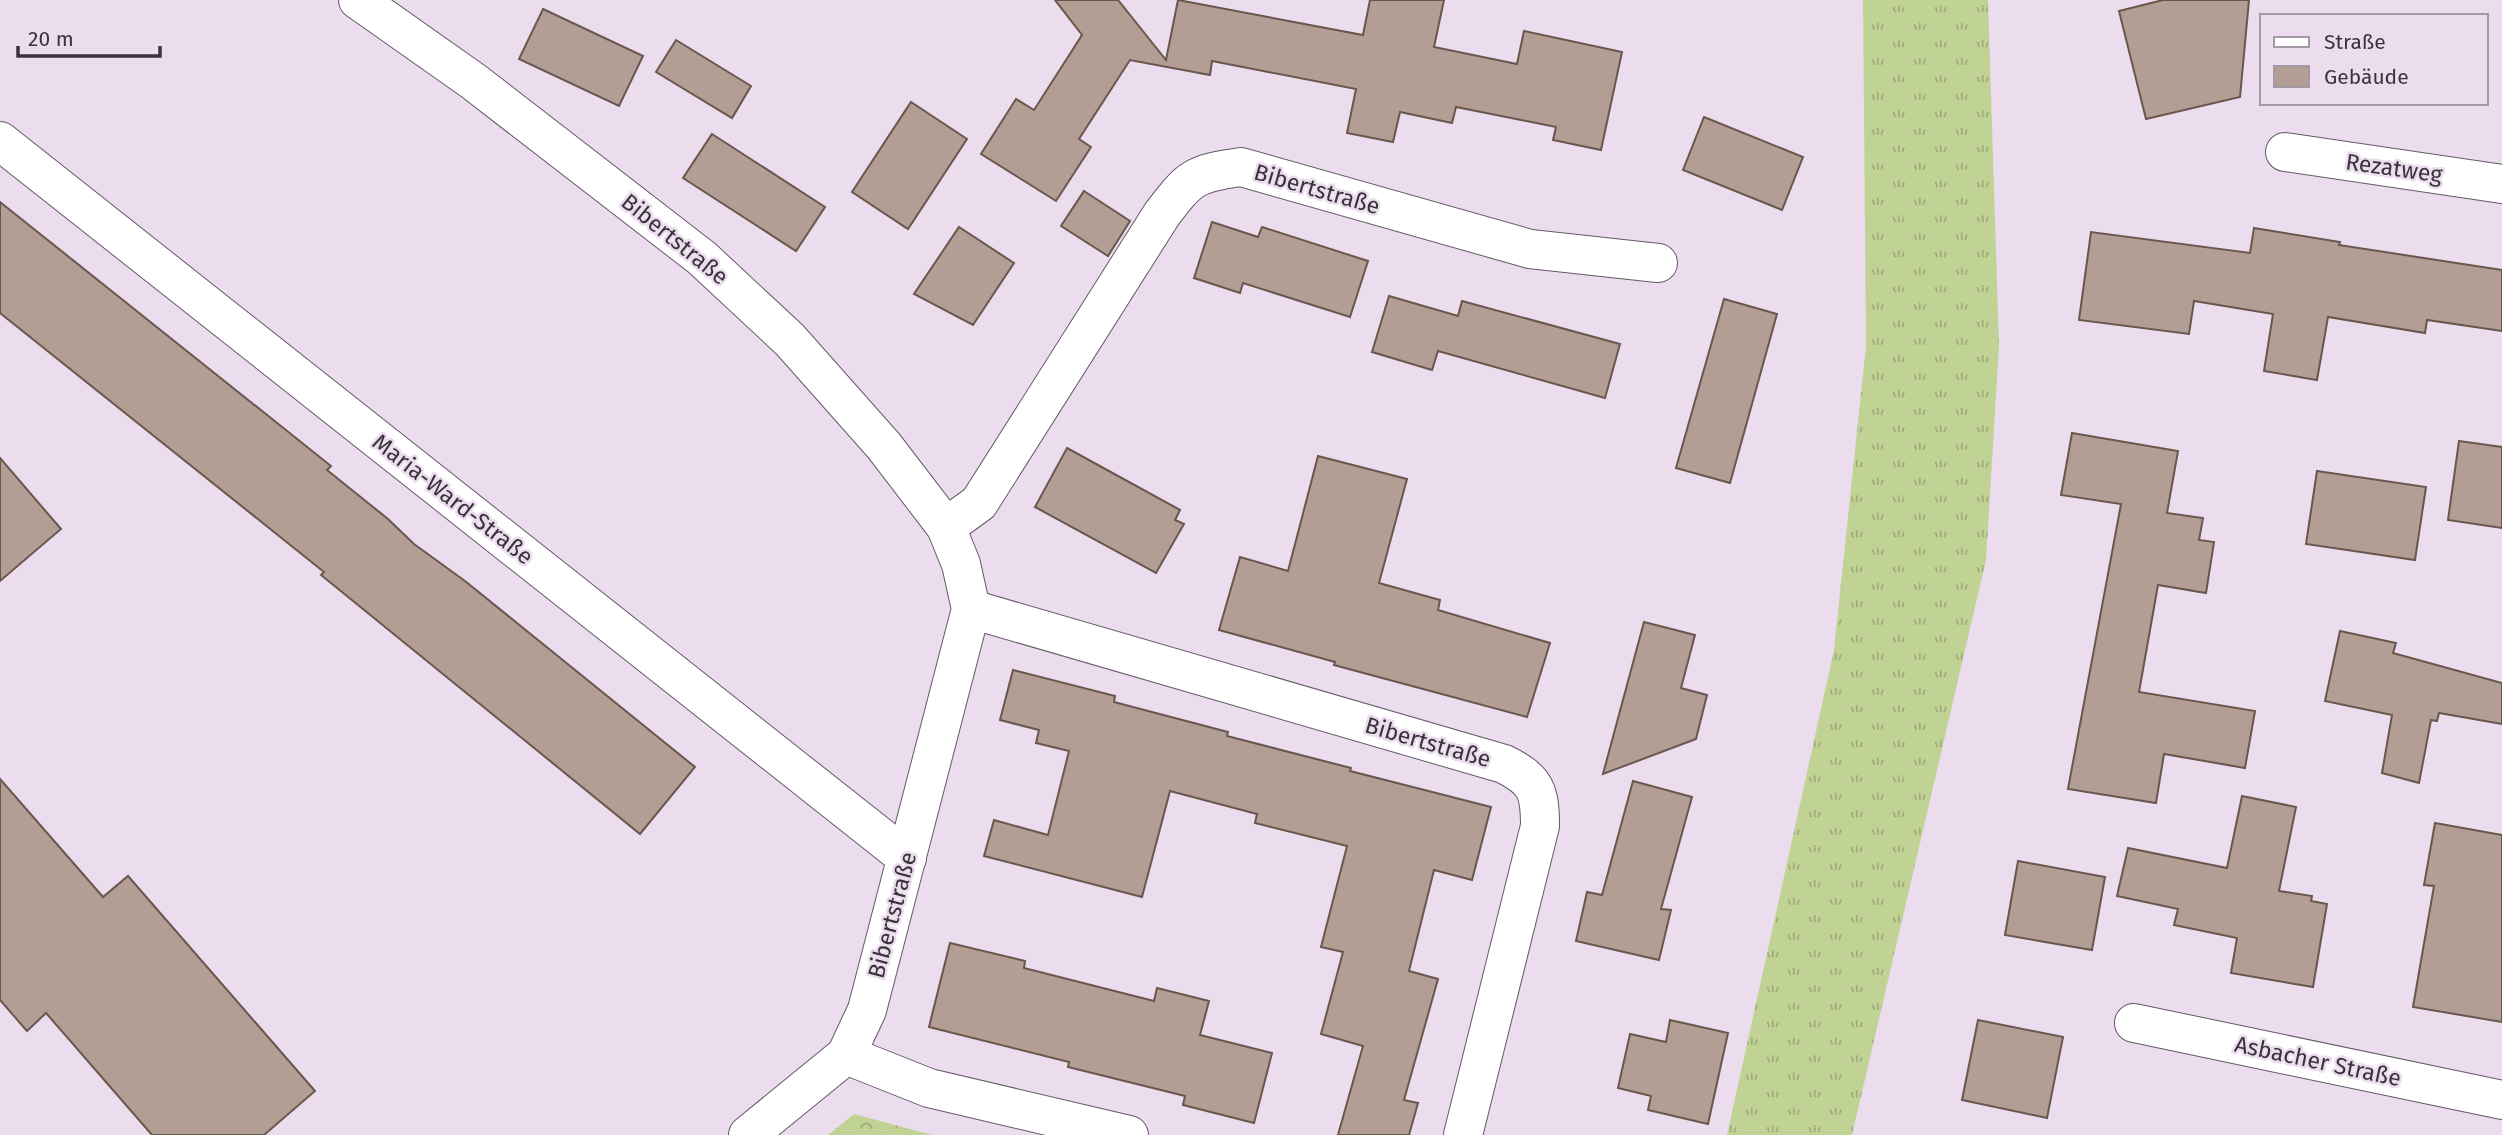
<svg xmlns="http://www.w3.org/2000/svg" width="2502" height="1135" font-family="'Fira Sans',sans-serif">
	<defs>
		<pattern id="grass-tufts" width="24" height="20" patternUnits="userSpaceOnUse" patternTransform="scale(1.75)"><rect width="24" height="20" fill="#c1d394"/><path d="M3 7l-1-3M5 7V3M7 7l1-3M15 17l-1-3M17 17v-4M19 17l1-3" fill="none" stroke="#9eac7a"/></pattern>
		<pattern id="forest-crowns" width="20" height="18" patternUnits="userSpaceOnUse" patternTransform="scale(1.75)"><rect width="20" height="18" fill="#c1d394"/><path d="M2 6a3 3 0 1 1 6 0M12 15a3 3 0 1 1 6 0" fill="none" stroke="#9eac7a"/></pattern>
	</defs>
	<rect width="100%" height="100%" fill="#ebdcee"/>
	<path fill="url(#grass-tufts)" d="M 1863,0 L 1988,0 L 1999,346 L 1986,560 L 1852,1135 L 1727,1135 L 1834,650 L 1866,346 Z"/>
	<path fill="url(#forest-crowns)" d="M 854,1114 L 925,1133 L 933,1135 L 828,1135 Z"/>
	<g fill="#b29e94" stroke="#69574e" stroke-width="2">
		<path d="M 1055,0 L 1118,0 L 1166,60 L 1178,0 L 1363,35 L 1370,0 L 1444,0 L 1434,47 L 1517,64 L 1524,31 L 1622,52 L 1601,150 L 1553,140 L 1556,127 L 1456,107 L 1452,123 L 1400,112 L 1393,142 L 1347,133 L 1356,89 L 1212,61 L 1210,75 L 1130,60 L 1079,139 L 1091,147 L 1056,201 L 981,154 L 1016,99 L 1034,110 L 1082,35 Z"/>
		<path d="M 2163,0 L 2249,0 L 2240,97 L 2146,119 L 2119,11 Z"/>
		<path d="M 543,9 L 643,56 L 619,106 L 519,59 Z"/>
		<path d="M 676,40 L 751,86 L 732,118 L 656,72 Z"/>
		<path d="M 911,102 L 967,139 L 908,229 L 852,192 Z"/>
		<path d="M 1704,117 L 1803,157 L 1782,210 L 1683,170 Z"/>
		<path d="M 712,134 L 825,207 L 796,251 L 683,178 Z"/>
		<path d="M 1084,191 L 1130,221 L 1108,256 L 1061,226 Z"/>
		<path d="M 0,202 L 331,466 L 327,470 L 388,519 L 414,544 L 465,581 L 695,767 L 640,834 L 321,575 L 324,572 L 0,313 Z"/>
		<path d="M 1212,222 L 1258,237 L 1262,227 L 1368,261 L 1350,317 L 1243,283 L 1240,293 L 1194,278 Z"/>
		<path d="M 959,227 L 1014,263 L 973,325 L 914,294 Z"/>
		<path d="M 2254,228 L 2340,242 L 2339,245 L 2502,270 L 2502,331 L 2427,320 L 2425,333 L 2328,317 L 2317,380 L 2264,371 L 2273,314 L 2194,301 L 2189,334 L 2079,320 L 2091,232 L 2250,253 Z"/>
		<path d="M 1389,296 L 1458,316 L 1462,301 L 1620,344 L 1605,398 L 1438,351 L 1432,370 L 1372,352 Z"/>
		<path d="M 1724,299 L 1777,314 L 1730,483 L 1676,468 Z"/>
		<path d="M 2072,433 L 2178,451 L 2167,513 L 2203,518 L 2199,540 L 2214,542 L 2206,593 L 2158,585 L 2139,692 L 2255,711 L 2245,768 L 2164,754 L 2156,803 L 2068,789 L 2121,504 L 2061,495 Z"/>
		<path d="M 2459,441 L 2502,447 L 2502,528 L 2448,520 Z"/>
		<path d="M 1067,448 L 1180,510 L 1175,520 L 1184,524 L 1156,573 L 1035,507 Z"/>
		<path d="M 1318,456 L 1407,479 L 1379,583 L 1440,600 L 1438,610 L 1550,643 L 1527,717 L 1334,665 L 1335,662 L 1219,630 L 1240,557 L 1288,571 Z"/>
		<path d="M 0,458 L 61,529 L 0,581 Z"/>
		<path d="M 2317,471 L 2426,487 L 2415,560 L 2306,544 Z"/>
		<path d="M 1644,622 L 1695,635 L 1681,688 L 1707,695 L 1696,739 L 1603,774 Z"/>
		<path d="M 2340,631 L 2396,643 L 2393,653 L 2502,683 L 2502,724 L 2439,713 L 2437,721 L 2431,720 L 2419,783 L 2382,773 L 2392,715 L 2325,701 Z"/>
		<path d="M 1013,670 L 1115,696 L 1114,702 L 1228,732 L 1227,736 L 1351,768 L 1350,771 L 1491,807 L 1472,880 L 1434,870 L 1409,971 L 1438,979 L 1404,1100 L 1418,1103 L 1409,1135 L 1338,1135 L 1363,1046 L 1321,1034 L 1343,952 L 1321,947 L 1347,846 L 1255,823 L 1257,814 L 1170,791 L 1142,897 L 984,856 L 994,820 L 1048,835 L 1069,751 L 1036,743 L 1039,730 L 1000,720 Z"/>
		<path d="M 0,779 L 103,897 L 128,876 L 315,1091 L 264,1135 L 152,1135 L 46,1013 L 27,1031 L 0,1000 Z"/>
		<path d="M 1633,781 L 1692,797 L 1661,909 L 1671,910 L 1659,960 L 1576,941 L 1587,892 L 1602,895 Z"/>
		<path d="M 2242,796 L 2296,807 L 2279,891 L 2312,896 L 2311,901 L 2327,904 L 2313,987 L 2231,973 L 2237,938 L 2174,925 L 2178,909 L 2117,896 L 2128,848 L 2227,868 Z"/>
		<path d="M 2435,823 L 2502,835 L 2502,1022 L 2413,1007 L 2434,886 L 2424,885 Z"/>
		<path d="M 2018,861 L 2105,877 L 2092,950 L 2005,935 Z"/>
		<path d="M 950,943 L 1025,961 L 1024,968 L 1154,1001 L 1157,988 L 1209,1001 L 1200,1035 L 1272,1053 L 1254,1123 L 1183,1105 L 1185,1096 L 1068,1067 L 1069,1062 L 929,1027 Z"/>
		<path d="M 1670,1020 L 1728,1033 L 1708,1124 L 1648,1110 L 1651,1096 L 1618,1088 L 1630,1034 L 1666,1042 Z"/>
		<path d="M 1978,1020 L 2063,1037 L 2047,1118 L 1962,1100 Z"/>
	</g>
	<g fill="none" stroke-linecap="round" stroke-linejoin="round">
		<g stroke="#655968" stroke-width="40">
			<g id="minor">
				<path d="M 358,0 L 473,81 L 702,258 L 790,340 L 884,446 L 946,527 L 961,564 L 971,609 L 867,1010 L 846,1055 L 748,1135"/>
				<path d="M 0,141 L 907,858"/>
				<path d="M 2285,152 L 2502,184"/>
				<path d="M 946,527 L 979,503 L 1162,214 C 1191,176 1194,174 1241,167 L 1530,249 L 1658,263"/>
				<path d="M 971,609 L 1504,764 C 1536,780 1540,791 1540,826 L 1463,1135"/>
				<path d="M 2134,1023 L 2502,1100"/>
				<path d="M 846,1055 L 929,1088 L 1129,1135"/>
			</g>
		</g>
		<use href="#minor" stroke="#fff" stroke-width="38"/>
	</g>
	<g text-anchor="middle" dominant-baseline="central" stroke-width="5" stroke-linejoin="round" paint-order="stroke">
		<g font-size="23" fill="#39333a" stroke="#ebdcee">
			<text transform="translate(2394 168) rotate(8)">Rezatweg</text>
			<text transform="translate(1317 189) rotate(16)">Bibertstraße</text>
			<text transform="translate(675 239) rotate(39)">Bibertstraße</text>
			<text transform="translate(453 499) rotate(38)">Maria-Ward-Straße</text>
			<text transform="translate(1428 742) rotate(16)">Bibertstraße</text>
			<text transform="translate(892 915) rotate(-75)">Bibertstraße</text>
			<text transform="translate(2318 1061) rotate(12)">Asbacher Straße</text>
		</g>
	</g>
	<rect x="2260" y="14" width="228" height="91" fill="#ebdcee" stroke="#a498a6" stroke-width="2"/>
	<rect x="2274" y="37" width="35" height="10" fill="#ffffff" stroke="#a498a6" stroke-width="2"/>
	<text x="2324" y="49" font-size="21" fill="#39333a">Straße</text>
	<rect x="2274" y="66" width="35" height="21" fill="#b29e94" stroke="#a498a6" stroke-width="2"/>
	<text x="2324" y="84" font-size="21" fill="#39333a">Gebäude</text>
	<path d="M18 46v10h142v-10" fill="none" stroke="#39333a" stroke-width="3.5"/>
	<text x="28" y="46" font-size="21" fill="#39333a" stroke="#ebdcee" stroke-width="5" paint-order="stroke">20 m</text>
</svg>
